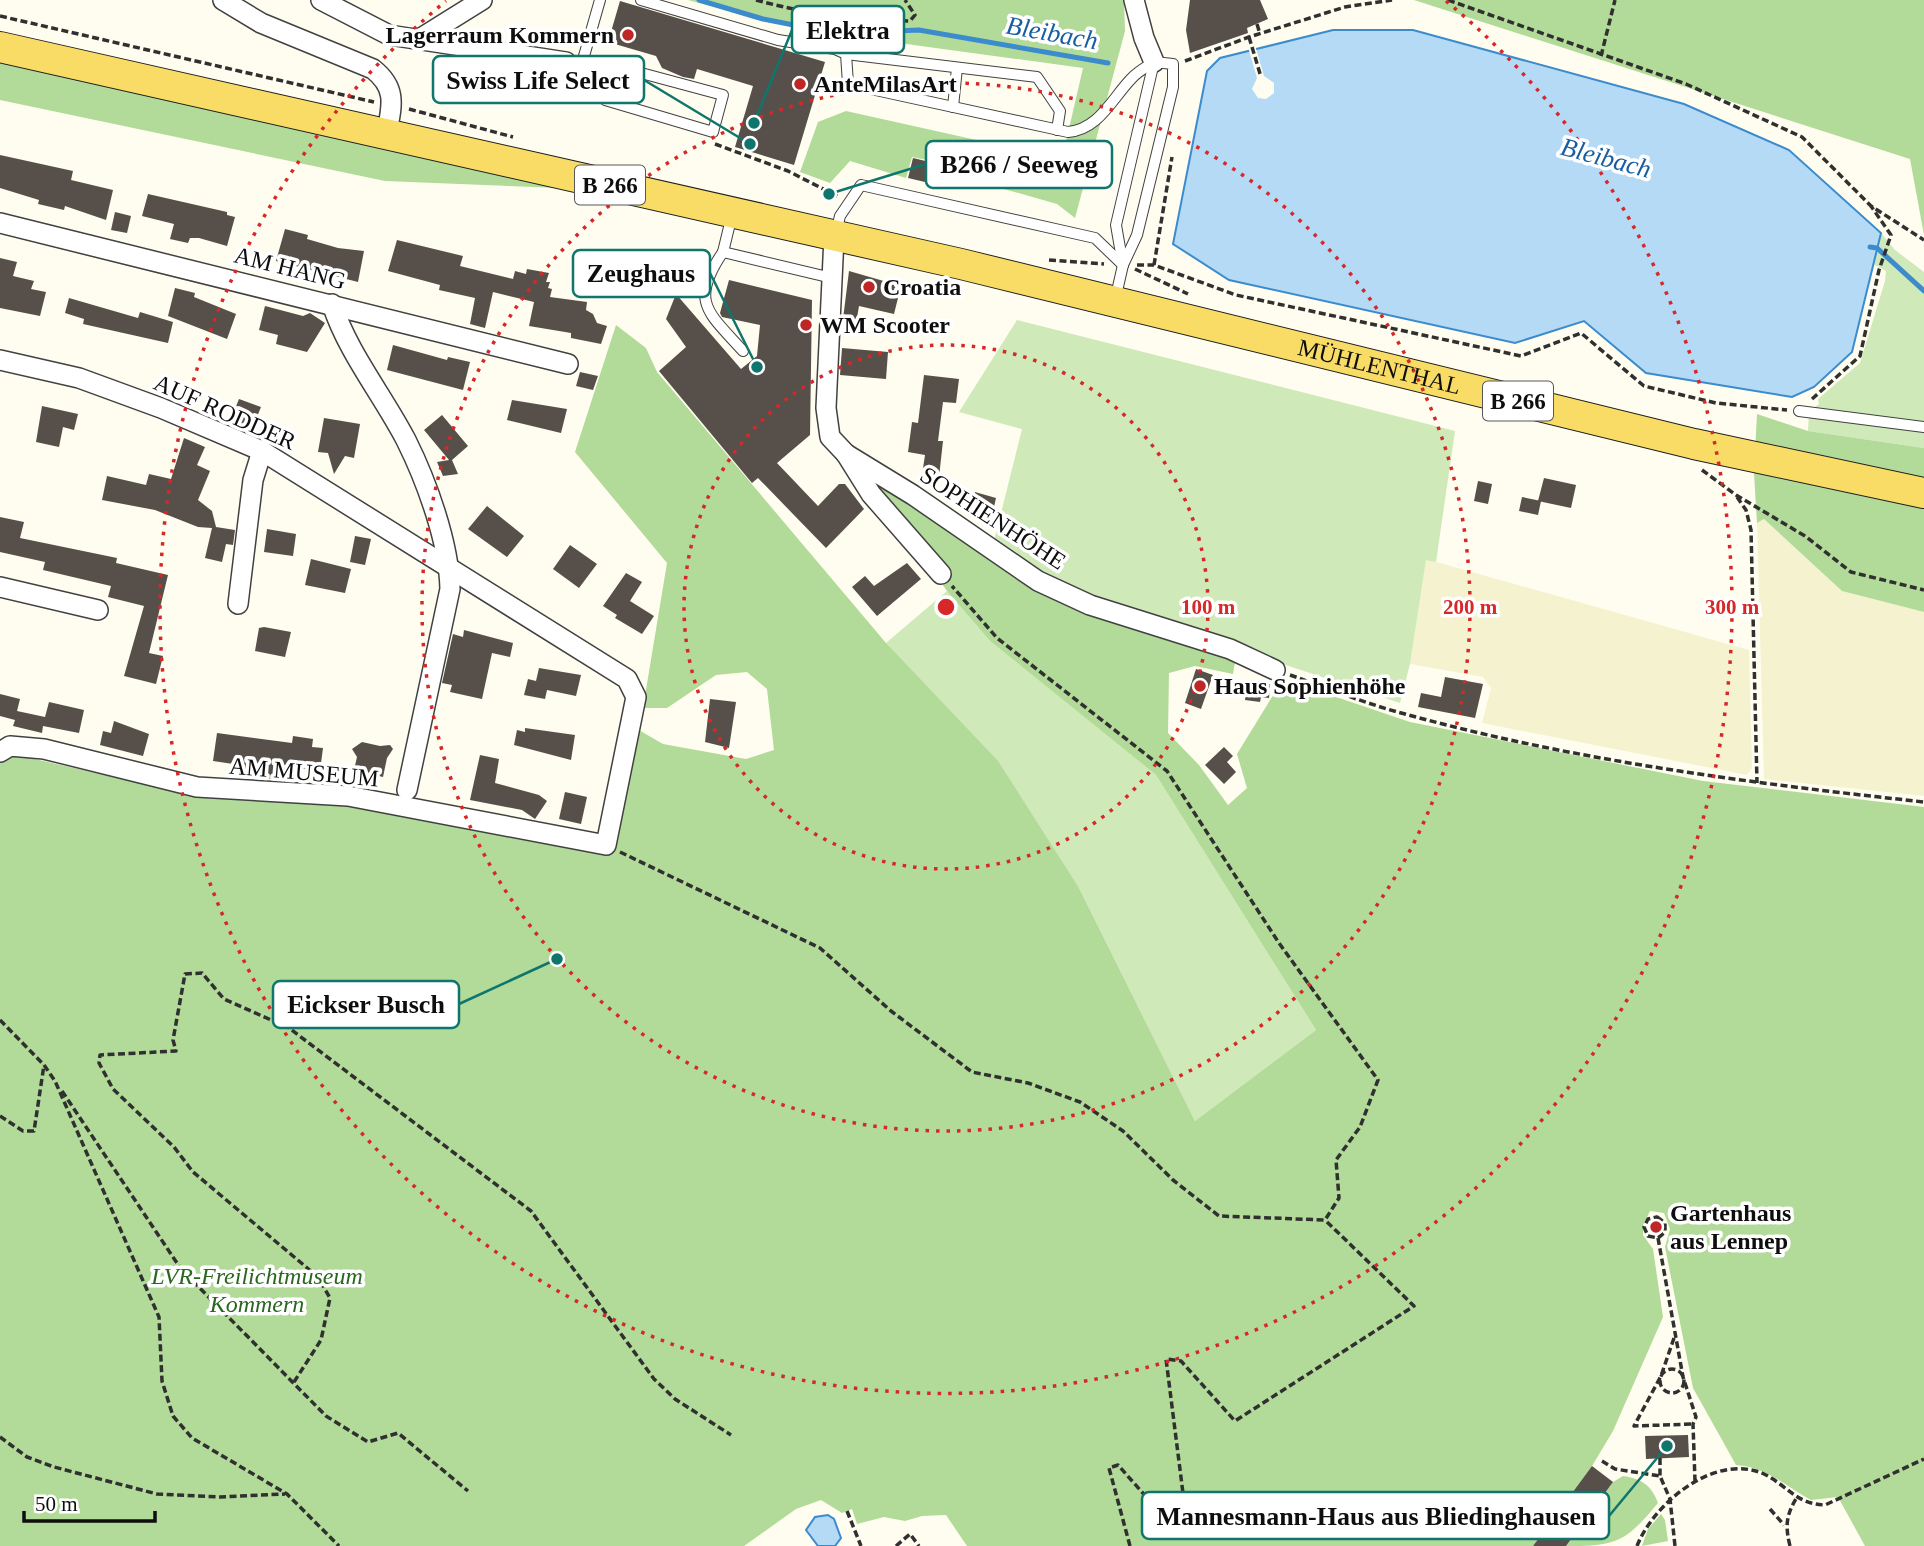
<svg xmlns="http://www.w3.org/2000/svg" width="1924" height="1546" font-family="'Times New Roman',serif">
	<rect width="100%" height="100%" fill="#fffdef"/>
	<g fill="#f5f3cf">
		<path d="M 1764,519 L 1842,591 L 1924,612 L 1924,796 L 1764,779 L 1757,523 Z"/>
		<path d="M 1426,559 L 1749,650 L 1752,768 L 1747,775 L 1482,723 L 1491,688 L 1483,677 L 1410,664 Z"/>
	</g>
	<g fill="#cfe9b9">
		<path d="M 1881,233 L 1895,250 L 1924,272 L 1924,448 L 1808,431 L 1809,412 L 1819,404 L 1818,399 L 1860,363 L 1885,281 L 1886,271 L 1873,264 Z"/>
		<path d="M 1017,320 L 1455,431 L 1436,562 L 1426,560 L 1410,664 L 1400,703 L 1091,600 L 993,545 L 1022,429 L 959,412 Z"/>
		<path d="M 947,591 L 990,641 L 1156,775 L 1316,1030 L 1195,1121 L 1079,888 L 937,700 L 886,643 Z"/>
	</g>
	<g fill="#b2da98">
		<path d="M 688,0 L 1124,0 L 1125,31 L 1075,218 L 1057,204 L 955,175 L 957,166 L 912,157 L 906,178 L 850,161 L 830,183 L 800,172 L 818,122 L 846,111 L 1062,159 L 1083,68 L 804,30 Z"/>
		<path d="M 1414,0 L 1924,0 L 1924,235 L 1910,159 Z"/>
		<path d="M 0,59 L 560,188 L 385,181 L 0,100 Z"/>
		<path d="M 616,325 L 646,348 L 657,372 L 886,643 L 998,761 L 1079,888 L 1195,1121 L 1316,1030 L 1156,775 L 990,641 L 947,591 L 868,479 L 874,474 L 1013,571 L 1236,656 L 1233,674 L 1195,666 L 1169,673 L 1168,733 L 1199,765 L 1228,805 L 1247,788 L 1237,754 L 1283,679 L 1410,722 L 1703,781 L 1924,807 L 1924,1546 L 1865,1546 L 1838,1497 L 1811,1500 C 1785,1486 1767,1467 1736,1465 L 1693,1388 L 1665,1247 L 1670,1229 L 1664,1213 L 1650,1211 L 1643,1225 L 1643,1235 L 1653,1249 L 1663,1317 L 1613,1431 L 1592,1466 L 1533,1546 L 967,1546 L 946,1515 L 922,1516 L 905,1521 L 884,1517 L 857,1524 L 852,1509 L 842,1513 L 821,1500 L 796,1509 L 744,1546 L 0,1546 L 0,751 L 200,797 L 356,807 L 603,849 L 637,729 L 663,744 L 746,759 L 774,750 L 767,689 L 747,672 L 716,675 L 667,708 L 643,708 L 667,563 L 575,452 Z"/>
		<path d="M 1757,414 L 1808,431 L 1924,448 L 1924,612 L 1842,591 L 1764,519 L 1757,523 L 1754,473 Z"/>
		<path d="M 1623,1476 C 1642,1479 1651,1485 1658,1503 C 1625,1543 1616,1546 1566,1546 L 1613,1482 Z"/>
		<path d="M 1661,1514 L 1665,1520 L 1668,1541 L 1642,1546 L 1648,1529 Z"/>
	</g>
	<g fill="#b4daf6" stroke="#3b8bcd" stroke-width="2">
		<path d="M 1333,30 L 1413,30 L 1684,104 L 1789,150 L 1881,233 L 1852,352 L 1814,387 L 1792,397 L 1646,373 L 1584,321 L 1515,343 L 1229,280 L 1173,244 L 1207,71 L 1220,58 Z"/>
		<path d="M 828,1515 L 834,1519 L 841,1538 L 835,1546 L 818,1546 L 806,1530 L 815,1517 Z"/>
	</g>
	<path fill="#fffdef" d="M 1255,45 L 1264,76 L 1274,83 L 1274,93 L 1266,99 L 1258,98 L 1252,89 L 1257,78 L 1248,47 Z"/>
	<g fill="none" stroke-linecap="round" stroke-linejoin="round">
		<g stroke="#3b8bcd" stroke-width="5">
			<path d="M 699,0 L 763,19 L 809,28 L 850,33 L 919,30 L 1108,63"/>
			<path d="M 1870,247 L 1877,248 L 1924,291"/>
		</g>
	</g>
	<g fill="#57504a">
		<path d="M 1190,0 L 1260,0 L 1268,19 L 1247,28 L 1248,33 L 1190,53 L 1186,30 Z"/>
		<path d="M 620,1 L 825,62 L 794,165 L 735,147 L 753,86 L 697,69 L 694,79 L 683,77 L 662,68 L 656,56 L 608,42 Z"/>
		<path d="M 0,155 L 73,171 L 71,180 L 113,190 L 106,220 L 65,206 L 64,210 L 38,204 L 39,200 L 0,188 Z"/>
		<path d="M 913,158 L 942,165 L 939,178 L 927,175 L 925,182 L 908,178 Z"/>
		<path d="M 148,194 L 227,212 L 227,215 L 235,217 L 227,246 L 199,238 L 190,238 L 188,243 L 170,239 L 174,224 L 142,216 Z"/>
		<path d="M 115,212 L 131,216 L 127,233 L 111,230 Z"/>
		<path d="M 285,229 L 308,235 L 307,239 L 338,248 L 364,251 L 358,282 L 276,261 Z"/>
		<path d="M 397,240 L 463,256 L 460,266 L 513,279 L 515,271 L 526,274 L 527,269 L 549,273 L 546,282 L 550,282 L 548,288 L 552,289 L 550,297 L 587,302 L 586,310 L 593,314 L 597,323 L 607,326 L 601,344 L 571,338 L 571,333 L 529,326 L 534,302 L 493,292 L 485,328 L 470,324 L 475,298 L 439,290 L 440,285 L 388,271 Z"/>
		<path d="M 0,258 L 17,262 L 13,276 L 34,281 L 31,289 L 46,292 L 40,316 L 0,308 Z"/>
		<path d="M 849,271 L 901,286 L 894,314 L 859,306 L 855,330 L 842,327 Z"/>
		<path d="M 729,280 L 812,300 L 810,435 L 777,463 L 818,506 L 839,484 L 845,484 L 864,509 L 826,548 L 758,478 L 752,483 L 659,371 L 686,347 L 666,319 L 676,294 L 741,369 L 757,356 L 760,325 L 722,317 L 720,313 Z"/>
		<path d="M 175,288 L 195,293 L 194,297 L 236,314 L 227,339 L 168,316 Z"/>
		<path d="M 69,298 L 138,318 L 140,312 L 173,322 L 168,343 L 83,324 L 84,319 L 65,313 Z"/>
		<path d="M 265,306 L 303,316 L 310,313 L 325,323 L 307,352 L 276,344 L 278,335 L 259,330 Z"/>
		<path d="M 393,345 L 447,360 L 448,357 L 470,362 L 463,390 L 387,370 Z"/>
		<path d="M 842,348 L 888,352 L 886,379 L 840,375 Z"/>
		<path d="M 580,372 L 598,376 L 593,390 L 576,386 Z"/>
		<path d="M 924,375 L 959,379 L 956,403 L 943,402 L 938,441 L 943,441 L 939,477 L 922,475 L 925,455 L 908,452 L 912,422 L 918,423 Z"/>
		<path d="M 239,399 L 261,407 L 252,429 L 230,421 Z"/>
		<path d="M 512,400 L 567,409 L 561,433 L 507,420 Z"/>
		<path d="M 42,406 L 78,414 L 74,430 L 63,427 L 59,447 L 36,442 Z"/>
		<path d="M 442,415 L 468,446 L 452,460 L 458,474 L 443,476 L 437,462 L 449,460 L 424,430 Z"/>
		<path d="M 324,418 L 360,424 L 354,458 L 345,456 L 334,474 L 328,453 L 318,452 Z"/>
		<path d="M 184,438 L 205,447 L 197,465 L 210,471 L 198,500 L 212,511 L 216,527 L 235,530 L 233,545 L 226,544 L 222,562 L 205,558 L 212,528 L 198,527 L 155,510 L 102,500 L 107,476 L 146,485 L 149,474 L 171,479 Z"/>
		<path d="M 1544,478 L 1576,485 L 1571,508 L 1538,501 Z"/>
		<path d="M 1478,481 L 1492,484 L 1488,504 L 1474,501 Z"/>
		<path d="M 975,492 L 996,498 L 992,516 L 970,510 Z"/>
		<path d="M 1522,497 L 1541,501 L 1538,515 L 1519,511 Z"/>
		<path d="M 487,506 L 524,536 L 507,557 L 468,529 Z"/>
		<path d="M 0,517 L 24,522 L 20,538 L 117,558 L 116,563 L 168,575 L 149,653 L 163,656 L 156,684 L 124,676 L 144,606 L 108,597 L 111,586 L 43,570 L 45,562 L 0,552 Z"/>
		<path d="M 267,529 L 296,534 L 293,556 L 264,552 Z"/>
		<path d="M 355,536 L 371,539 L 365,565 L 350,562 Z"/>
		<path d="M 570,545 L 597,564 L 579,588 L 553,569 Z"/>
		<path d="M 311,559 L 351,569 L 345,593 L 305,585 Z"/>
		<path d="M 907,563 L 921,579 L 877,616 L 852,587 L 865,576 L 874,586 Z"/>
		<path d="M 626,573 L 642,582 L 630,601 L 654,616 L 642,634 L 615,618 L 617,615 L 603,606 Z"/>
		<path d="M 264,627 L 291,632 L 285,657 L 255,651 L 259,628 Z"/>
		<path d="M 464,630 L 513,643 L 510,657 L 492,653 L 482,699 L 450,692 L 452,685 L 442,683 L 453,634 L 463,637 Z"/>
		<path d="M 539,668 L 581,675 L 576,696 L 547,690 L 545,699 L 524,695 L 528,679 L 536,681 Z"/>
		<path d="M 1196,669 L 1213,675 L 1201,709 L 1185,703 Z"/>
		<path d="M 1445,677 L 1483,684 L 1475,718 L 1418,707 L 1421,693 L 1441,697 Z"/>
		<path d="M 1247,682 L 1270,684 L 1269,698 L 1261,697 L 1260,702 L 1245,700 Z"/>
		<path d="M 0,694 L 20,699 L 17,711 L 45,717 L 49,702 L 84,710 L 79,733 L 43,726 L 42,733 L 13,726 L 15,720 L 0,716 Z"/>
		<path d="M 710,699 L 736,702 L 729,748 L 705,742 Z"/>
		<path d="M 114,721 L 149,734 L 143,756 L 100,745 L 103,731 L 111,733 Z"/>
		<path d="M 525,728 L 575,735 L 571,760 L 514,745 L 517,730 L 525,732 Z"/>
		<path d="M 217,733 L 292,743 L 293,736 L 313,739 L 312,747 L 323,748 L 320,771 L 276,764 L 273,779 L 238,777 L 240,765 L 213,761 Z"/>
		<path d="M 362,742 L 380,746 L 390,745 L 393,749 L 387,758 L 383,777 L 354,770 L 357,757 L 352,749 Z"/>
		<path d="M 1224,747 L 1233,756 L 1227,762 L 1236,772 L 1224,784 L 1205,765 Z"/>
		<path d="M 480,755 L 499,759 L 495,783 L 539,795 L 547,801 L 535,819 L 522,810 L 470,800 Z"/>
		<path d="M 565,792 L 587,797 L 581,824 L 559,819 Z"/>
		<path d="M 1688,1435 L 1689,1457 L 1646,1459 L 1645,1436 Z"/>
		<path d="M 1592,1466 L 1613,1482 L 1566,1546 L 1533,1546 Z"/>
	</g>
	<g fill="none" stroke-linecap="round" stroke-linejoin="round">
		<g stroke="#414141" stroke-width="12">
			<g id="service">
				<path d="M 641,0 L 778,40 L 835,49 L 846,54 L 848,84 L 1068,132 C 1099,129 1111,100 1131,79 C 1137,72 1146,67 1154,62"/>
				<path d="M 846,54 L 1037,77 L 1060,111 L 1057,130"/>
				<path d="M 566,62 L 615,66 L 605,100 L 713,132 L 723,95 L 615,66"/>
				<path d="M 582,63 L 600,0"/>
				<path d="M 953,107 L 957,68"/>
				<path d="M 836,232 L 840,216 L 861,185 L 1095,238 L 1123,265"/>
				<path d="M 723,252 L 732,215"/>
				<path d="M 1123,265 L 1116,225 L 1154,62"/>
				<path d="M 1115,300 L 1123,265 L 1137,235 L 1173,87 L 1173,64 L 1154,62"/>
				<path d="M 743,351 C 708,312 689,302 723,252 L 832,278"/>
				<path d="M 1799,411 L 1924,427"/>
			</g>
		</g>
		<g stroke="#414141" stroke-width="22">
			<g id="minor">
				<path d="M 223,0 L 261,23 L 373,69 C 397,88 392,105 387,132"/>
				<path d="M 321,0 L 389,35 L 566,62"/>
				<path d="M 1134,0 L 1144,38 L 1154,62"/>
				<path d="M 421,38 L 482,0"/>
				<path d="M 0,223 L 568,364"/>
				<path d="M 834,237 L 826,408 L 830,437 L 846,454 L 871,494 L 941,574"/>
				<path d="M 332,304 C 348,353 382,394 406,440 C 427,482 449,543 450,589 L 407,790"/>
				<path d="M 0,360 L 79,378 L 161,408 L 262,451 L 627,679 L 636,697 L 606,845 L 348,796 L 197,787 L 44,749 L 10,746 L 0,752"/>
				<path d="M 846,454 L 913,495 L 1038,581 L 1090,605 L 1230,649 L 1275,670"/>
				<path d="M 0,587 L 98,610"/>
				<path d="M 238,604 L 253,480 L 262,451"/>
			</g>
		</g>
		<g stroke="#1f1f1f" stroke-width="32">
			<g id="primary">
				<path id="s1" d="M 0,47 L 961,264 L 1694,444 L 1924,493"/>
			</g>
		</g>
		<g stroke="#303030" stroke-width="3.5" stroke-dasharray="7 3.5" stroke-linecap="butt">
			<path d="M 756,0 C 807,14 857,20 910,21 L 915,15 L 905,0"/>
			<path d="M 1448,0 L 1686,84 L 1802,137 L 1871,206 L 1924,240"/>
			<path d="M 0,16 L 374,102"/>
			<path d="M 873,20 L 875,46"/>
			<path d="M 1257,24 L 1260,34"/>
			<path d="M 1249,37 L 1261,77"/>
			<path d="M 1601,56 L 1615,0"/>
			<path d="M 1185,61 L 1249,37 L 1345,7 L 1392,0"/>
			<path d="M 409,109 L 513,137"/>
			<path d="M 715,144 L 788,171 L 839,197"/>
			<path d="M 1049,260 L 1104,264"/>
			<path d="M 1137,265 L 1154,265 L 1236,295 L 1521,356 L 1581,333 L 1644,386 L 1716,403 L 1787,410"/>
			<path d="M 1154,265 L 1172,157"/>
			<path d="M 1135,269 L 1188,294"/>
			<path d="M 1812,399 L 1860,356 L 1879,270 L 1891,235 L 1871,206"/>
			<path d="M 1702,470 L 1736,495 L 1805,536 L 1851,572 L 1924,590"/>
			<path d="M 1737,497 L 1746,510 L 1751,530 L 1757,783"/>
			<path d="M 1290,675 C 1328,688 1366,704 1405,714 C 1575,761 1750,783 1924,802"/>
			<path d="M 620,852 L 820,948 L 891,1011 L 972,1072 L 1028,1083 L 1080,1102 L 1123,1131 L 1173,1180 L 1219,1216 L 1325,1220 L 1339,1198 L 1336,1160 L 1360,1127 L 1378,1080 L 1279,943 L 1167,771 L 997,638 L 952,586"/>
			<path d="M 0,1020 L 44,1065 L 55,1081 L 159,1317 L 162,1381 L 173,1416 L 192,1438 L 287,1494 L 339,1546"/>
			<path d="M 62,1091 L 181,1269 L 326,1416 L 368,1442 L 398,1433 L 468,1491"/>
			<path d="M 0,1116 L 23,1131 L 34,1131 L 44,1065"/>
			<path d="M 1657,1217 L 1665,1223 L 1665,1232 L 1658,1238 L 1648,1236 L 1644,1227 L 1648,1219 Z"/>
			<path d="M 1658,1238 L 1683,1377 L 1696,1417 L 1693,1424 L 1695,1481"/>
			<path d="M 1674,1338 L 1661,1376 L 1634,1426 L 1693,1424"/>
			<circle cx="1672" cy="1381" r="12"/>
			<path d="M 294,1382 L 321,1340 L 330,1298 L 318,1277 L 193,1172 L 174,1147 L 113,1089 L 99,1063 L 100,1055 L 176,1051 L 173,1040 L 185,974 L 202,973 L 224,999 L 289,1028 L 531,1211 L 654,1379 L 675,1399 L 731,1435"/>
			<path d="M 0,1437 L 27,1457 L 54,1467 L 157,1494 L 220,1497 L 285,1494"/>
			<path d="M 1660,1458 L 1660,1476"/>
			<path d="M 1602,1461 L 1615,1469 L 1660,1476 L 1670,1499 L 1675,1546"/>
			<path d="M 1770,1509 L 1784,1525"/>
			<path d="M 847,1511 L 861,1546"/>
			<path d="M 896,1546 L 910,1534 L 919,1546"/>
			<path d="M 1130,1546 L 1109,1468 L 1118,1465 L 1164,1517 L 1185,1509 L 1166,1359 L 1181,1361 L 1235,1421 L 1414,1306 L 1325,1220"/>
			<path d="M 1637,1546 C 1654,1503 1715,1452 1764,1474 C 1788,1486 1796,1504 1825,1505 L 1924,1459"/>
			<path d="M 1790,1546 C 1785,1526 1786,1515 1797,1497"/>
		</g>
		<use href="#service" stroke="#fff" stroke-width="10"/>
		<use href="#minor" stroke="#fff" stroke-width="19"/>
		<use href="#primary" stroke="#f8dc66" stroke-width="30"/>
	</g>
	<g fill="none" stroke="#d62828" stroke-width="3.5" stroke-dasharray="3.5 7">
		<circle cx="946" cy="607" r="262"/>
		<circle cx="946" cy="607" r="524"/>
		<path d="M1446 1A786 786 0 1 1 446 1"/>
	</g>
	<g fill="#be2726" stroke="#fff" stroke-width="2.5">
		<circle cx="628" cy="35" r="7"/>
		<circle cx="800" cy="84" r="7"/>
		<circle cx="869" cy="287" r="7"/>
		<circle cx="806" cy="325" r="7"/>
		<circle cx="1200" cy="686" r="7"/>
		<circle cx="1656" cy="1227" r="7"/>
	</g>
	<g text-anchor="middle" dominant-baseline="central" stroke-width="7" stroke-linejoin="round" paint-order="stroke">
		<g fill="#fff" stroke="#565656" stroke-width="2">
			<rect x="575" y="165.5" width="70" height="39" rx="5"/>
			<rect x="1483" y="381.5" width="70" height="39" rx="5"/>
		</g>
		<g font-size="23" font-weight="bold" fill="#0e0e0e">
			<text x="610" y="185">B 266</text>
			<text x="1518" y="401">B 266</text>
		</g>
		<g font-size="24" font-weight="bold" fill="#0e0e0e" stroke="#fff" text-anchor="start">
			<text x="614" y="35" text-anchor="end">Lagerraum Kommern</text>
			<text x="814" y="84">AnteMilasArt</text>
			<text x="883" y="287">Croatia</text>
			<text x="820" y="325">WM Scooter</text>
			<text x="1214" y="686">Haus Sophienhöhe</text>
			<text x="1670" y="1213">Gartenhaus<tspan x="1670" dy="28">aus Lennep</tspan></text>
		</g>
		<g font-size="24" fill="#0e0e0e" stroke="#fff">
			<text transform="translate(290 268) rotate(14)">AM HANG</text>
			<text stroke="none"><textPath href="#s1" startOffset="1416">MÜHLENTHAL</textPath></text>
			<text transform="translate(225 412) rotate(24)">AUF RODDER</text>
			<text transform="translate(993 518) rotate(33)">SOPHIENHÖHE</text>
			<text transform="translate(304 772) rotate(5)">AM MUSEUM</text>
		</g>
		<g font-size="24" font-style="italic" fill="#29661e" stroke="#fff">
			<text x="257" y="1276">LVR-Freilichtmuseum<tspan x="257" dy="28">Kommern</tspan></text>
		</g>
		<g font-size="26" font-style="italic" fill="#175da0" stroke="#fff">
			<text transform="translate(1052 33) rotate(10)">Bleibach</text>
			<text transform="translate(1606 158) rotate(15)">Bleibach</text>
		</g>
	</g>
	<circle cx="946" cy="607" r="10" fill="#d62828" stroke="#fff" stroke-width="3.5"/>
	<g font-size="21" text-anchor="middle" font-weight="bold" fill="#d62828" stroke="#fff" stroke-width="7" stroke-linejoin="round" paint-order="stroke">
		<text x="1208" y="614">100 m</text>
		<text x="1470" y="614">200 m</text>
		<text x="1732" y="614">300 m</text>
	</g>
	<path fill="none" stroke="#0f766e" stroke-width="2.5" d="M754 123L792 30M750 144L644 80M829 194L926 164M757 367L710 273M557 959L459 1004M1667 1446L1609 1516"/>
	<g fill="#0f766e" stroke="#fff" stroke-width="2.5">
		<circle cx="754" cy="123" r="7"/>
		<circle cx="750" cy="144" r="7"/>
		<circle cx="829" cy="194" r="7"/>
		<circle cx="757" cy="367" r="7"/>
		<circle cx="557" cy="959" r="7"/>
		<circle cx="1667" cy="1446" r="7"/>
	</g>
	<g fill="#fff" stroke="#0f766e" stroke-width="2.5">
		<rect x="792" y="6" width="112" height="47" rx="7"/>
		<rect x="433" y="56" width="211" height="47" rx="7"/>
		<rect x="926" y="141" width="186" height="47" rx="7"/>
		<rect x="573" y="250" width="137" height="47" rx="7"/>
		<rect x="273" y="981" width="186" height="47" rx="7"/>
		<rect x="1142" y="1492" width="467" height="47" rx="7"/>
	</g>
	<g font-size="26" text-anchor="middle" font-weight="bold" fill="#0e0e0e">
		<text x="848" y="39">Elektra</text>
		<text x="538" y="89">Swiss Life Select</text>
		<text x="1019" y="173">B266 / Seeweg</text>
		<text x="641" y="282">Zeughaus</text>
		<text x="366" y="1013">Eickser Busch</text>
		<text x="1376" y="1525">Mannesmann-Haus aus Bliedinghausen</text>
	</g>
	<path d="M24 1511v10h131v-10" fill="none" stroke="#0e0e0e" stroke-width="3.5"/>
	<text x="35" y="1511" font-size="21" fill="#0e0e0e" stroke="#ffffff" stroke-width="5" paint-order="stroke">50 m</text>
</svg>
